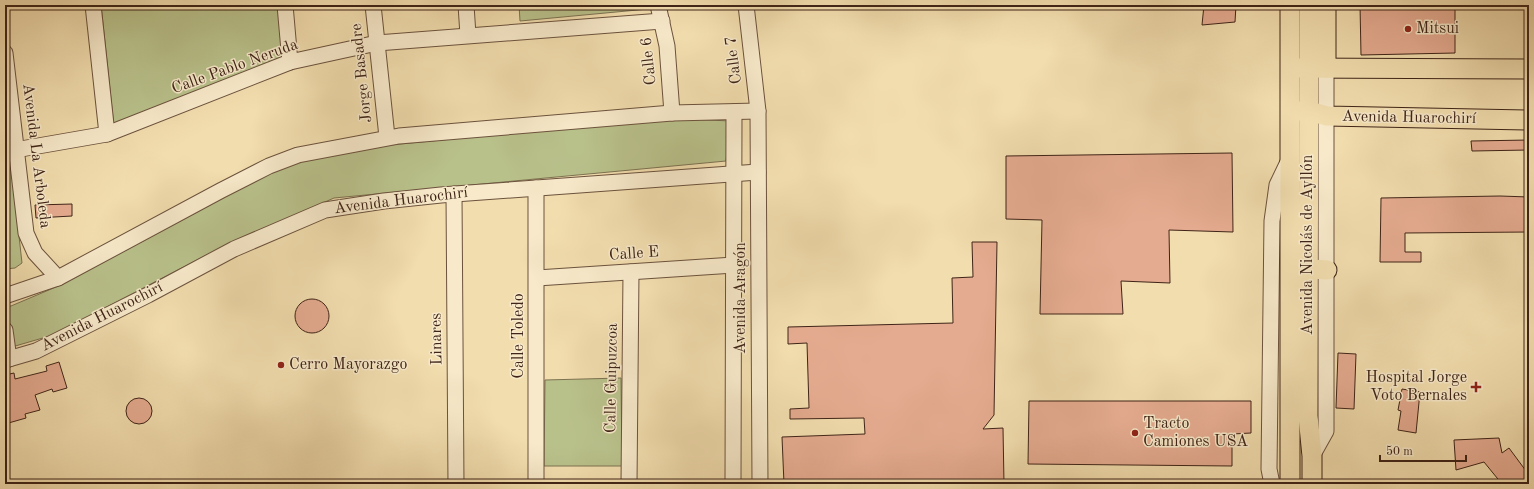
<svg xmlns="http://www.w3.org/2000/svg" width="1534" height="489" font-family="'Old Standard TT',serif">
	<rect width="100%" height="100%" fill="#f2ddae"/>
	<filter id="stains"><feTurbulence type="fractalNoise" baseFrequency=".005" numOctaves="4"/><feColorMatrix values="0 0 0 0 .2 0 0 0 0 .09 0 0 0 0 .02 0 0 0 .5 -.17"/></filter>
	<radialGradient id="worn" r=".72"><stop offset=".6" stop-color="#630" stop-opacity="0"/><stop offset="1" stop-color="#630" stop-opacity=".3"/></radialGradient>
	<g fill="#b9c18b" stroke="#7c7251">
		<path d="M 101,5 L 278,5 L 282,57 L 114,127 Z"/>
		<path d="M 519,5 L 647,5 L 648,9 L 520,21 Z"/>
		<path d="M 5,111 L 22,263 L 15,268 L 5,269 Z"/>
		<path d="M 669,118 L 730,121 L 726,161 L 334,198 L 220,248 L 53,335 L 5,349 L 5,307 L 11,306 L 63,284 L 279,168 L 303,159 L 390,145 Z"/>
		<path d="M 621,378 L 622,466 L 544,466 L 545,380 Z"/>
	</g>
	<g fill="#e5ab90" stroke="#3f2417">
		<path d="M 1204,5 L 1236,5 L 1235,22 L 1202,25 Z"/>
		<path d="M 1360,5 L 1455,5 L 1455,53 L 1361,55 Z"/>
		<path d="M 1529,140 L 1529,150 L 1472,151 L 1471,141 Z"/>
		<path d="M 1232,153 L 1233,232 L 1169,230 L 1170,283 L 1121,281 L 1123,314 L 1040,314 L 1042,220 L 1006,219 L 1006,156 Z"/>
		<path d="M 1500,196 L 1529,197 L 1529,232 L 1405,233 L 1405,252 L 1421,252 L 1421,262 L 1380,262 L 1381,198 Z"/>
		<path d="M 72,204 L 72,216 L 36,218 L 35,205 Z"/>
		<path d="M 972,242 L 997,242 L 994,415 L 983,429 L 1003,428 L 1004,484 L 784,484 L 782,437 L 865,434 L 864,418 L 790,419 L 790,409 L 809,408 L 807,343 L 788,344 L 788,327 L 953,323 L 952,278 L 973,277 Z"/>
		<circle cx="312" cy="316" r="17"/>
		<path d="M 1338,353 L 1356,354 L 1354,409 L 1336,408 Z"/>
		<path d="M 59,362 L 67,388 L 53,392 L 52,389 L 35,395 L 40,410 L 25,414 L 26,418 L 5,424 L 5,375 L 14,373 L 15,379 L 47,371 L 46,366 Z"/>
		<path d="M 1402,389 L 1420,392 L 1416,433 L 1398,430 L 1401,411 L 1398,410 Z"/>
		<circle cx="139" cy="411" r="13"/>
		<path d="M 1029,401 L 1251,401 L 1251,433 L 1232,434 L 1232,466 L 1028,464 Z"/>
		<path d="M 1499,438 L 1502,453 L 1509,448 L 1529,475 L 1518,484 L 1502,484 L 1484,462 L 1456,470 L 1454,440 Z"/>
	</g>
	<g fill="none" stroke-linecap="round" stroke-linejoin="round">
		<g stroke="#6c523d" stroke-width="17">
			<g id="minor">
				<path d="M 93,5 L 107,134"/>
				<path d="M 285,5 L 290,62"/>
				<path d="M 373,5 L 387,137"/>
				<path d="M 466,5 L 468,35"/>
				<path d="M 658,5 L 667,46 L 672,113"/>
				<path d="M 746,5 L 758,111 L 760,484"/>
				<path d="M 5,53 L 26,233 L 35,253 L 58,278"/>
				<path d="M 15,150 L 107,134 L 290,62 L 377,43 L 662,21"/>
				<path d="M 454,194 L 456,484"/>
				<path d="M 537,278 L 734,265"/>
				<path d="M 5,296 L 58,278 L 220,191 L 269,166 L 298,155 L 399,136 L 672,113 L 758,111"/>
				<path d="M 5,330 L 9,359"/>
				<path d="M 5,360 L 36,351 L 148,295 L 234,249 L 325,210 L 384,201 L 441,195 L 758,172"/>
				<path d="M 1312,456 L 1326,431 L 1326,68"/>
				<path d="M 536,484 L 536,188"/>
				<path d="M 629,484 L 631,272"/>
				<path d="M 733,484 L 734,112"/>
				<path d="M 1272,484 L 1269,469 L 1272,221 L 1277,185 L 1289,160"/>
			</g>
		</g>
		<g stroke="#3f2417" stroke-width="21">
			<g id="major">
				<path d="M 1309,5 L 1308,416 L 1312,456 L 1312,484"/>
				<path d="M 1296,68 L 1529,69"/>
				<path d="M 1326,68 L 1326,5"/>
				<path d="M 1297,111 L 1309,111 L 1327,116 L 1529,120"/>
				<path d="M 1296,268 L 1327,270"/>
				<path d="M 1290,484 L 1290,5"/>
			</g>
		</g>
		<use href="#minor" stroke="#f7e9ca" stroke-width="15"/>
		<use href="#major" stroke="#f2ddae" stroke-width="19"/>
	</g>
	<g fill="#8f2418" stroke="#f7e9ca" stroke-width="1.5">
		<circle cx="1408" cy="29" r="4"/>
		<circle cx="281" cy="365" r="4"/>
		<path d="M1474 381h4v4h4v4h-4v4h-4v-4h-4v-4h4z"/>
		<circle cx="1135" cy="433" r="4"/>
	</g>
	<g text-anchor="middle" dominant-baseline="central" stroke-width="3" stroke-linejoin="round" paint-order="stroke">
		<g font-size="16" fill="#3f2417" stroke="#f7e9ca" text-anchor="start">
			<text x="1416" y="29">Mitsui</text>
			<text x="289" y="365">Cerro Mayorazgo</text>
			<text x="1467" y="378" text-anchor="end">Hospital Jorge<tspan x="1467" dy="18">Voto Bernales</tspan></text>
			<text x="1143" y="424">Tracto<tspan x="1143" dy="18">Camiones USA</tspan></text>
		</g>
		<g font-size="16" fill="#3f2417" stroke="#f7e9ca">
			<text transform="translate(734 60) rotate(-97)">Calle 7</text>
			<text transform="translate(649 61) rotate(-96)">Calle 6</text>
			<text transform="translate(235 67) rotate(-20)">Calle Pablo Neruda</text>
			<text transform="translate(362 73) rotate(-96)">Jorge Basadre</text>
			<text transform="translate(1409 118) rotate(1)">Avenida Huarochirí</text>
			<text transform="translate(36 156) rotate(83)">Avenida La Arboleda</text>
			<text transform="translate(401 201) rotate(-7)">Avenida Huarochirí</text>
			<text transform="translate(1308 245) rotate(-90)">Avenida Nicolás de Ayllón</text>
			<text transform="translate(634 254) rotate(-4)">Calle E</text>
			<text transform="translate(741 298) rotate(-90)">Avenida Aragón</text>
			<text transform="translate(102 317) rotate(-27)">Avenida Huarochirí</text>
			<text transform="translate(519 336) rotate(-90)">Calle Toledo</text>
			<text transform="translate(437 339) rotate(-91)">Linares</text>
			<text transform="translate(612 378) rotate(-89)">Calle Guipuzcoa</text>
		</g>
	</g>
	<rect width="1534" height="489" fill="none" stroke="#f2ddae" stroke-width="20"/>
	<rect x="6" y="6" width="1522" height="477" fill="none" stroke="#3f2417" stroke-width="2"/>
	<rect x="10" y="10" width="1514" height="469" fill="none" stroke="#3f2417"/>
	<path d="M1380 455v6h86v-6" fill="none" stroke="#3f2417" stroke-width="2"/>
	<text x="1386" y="455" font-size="12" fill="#3f2417" stroke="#f7e9ca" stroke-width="3" paint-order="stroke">50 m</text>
	<rect width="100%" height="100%" filter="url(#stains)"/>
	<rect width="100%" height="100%" fill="url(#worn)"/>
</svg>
